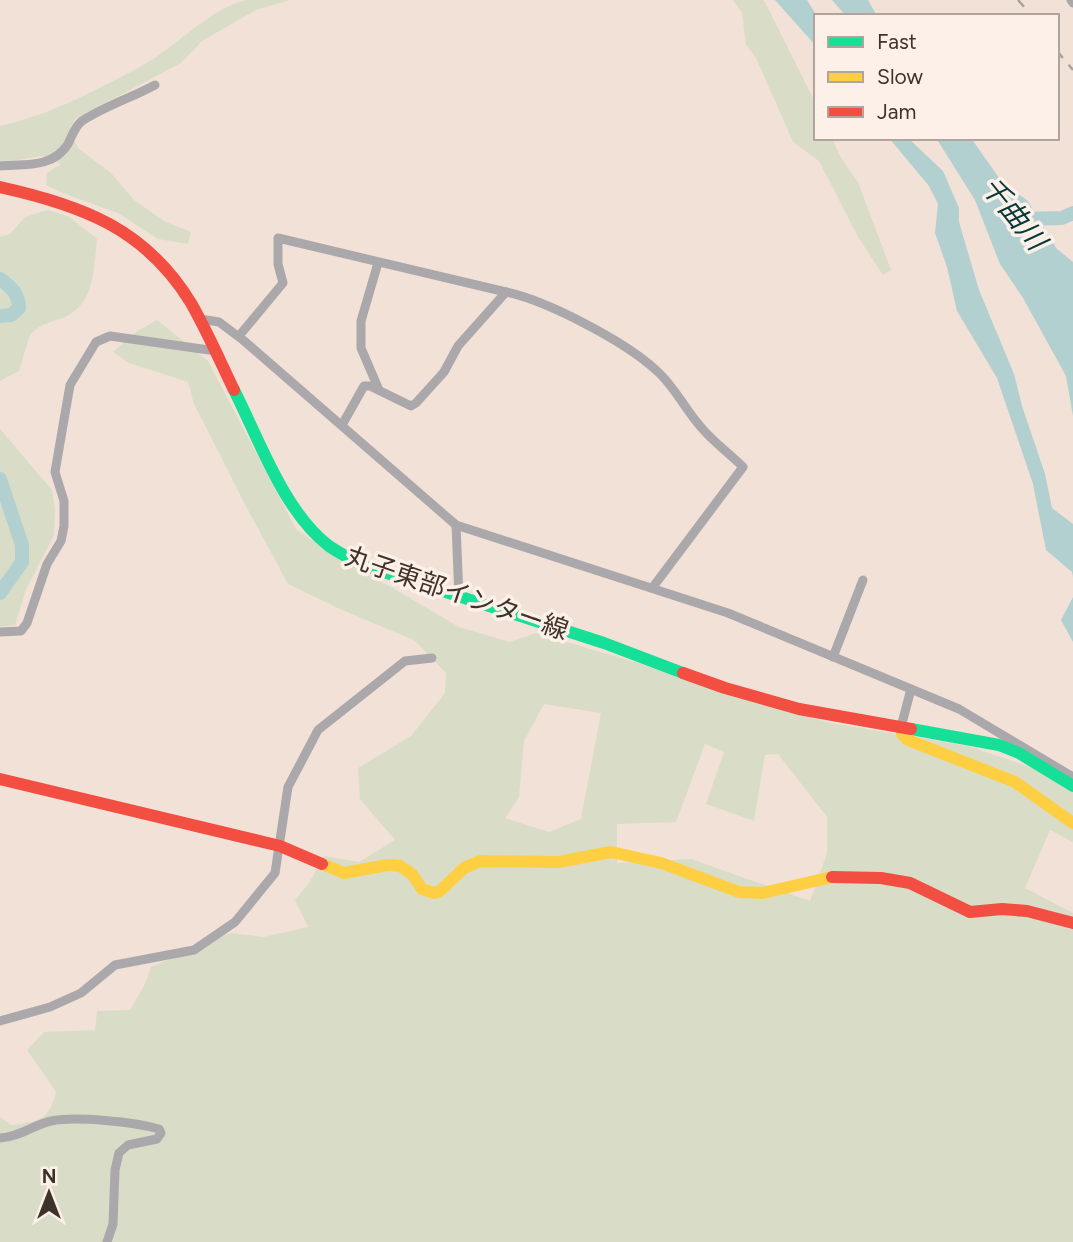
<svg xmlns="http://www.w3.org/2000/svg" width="1073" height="1242" font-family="Figtree,'Noto Sans JP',sans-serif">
	<rect width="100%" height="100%" fill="#f2e1d6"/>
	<g fill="#d9ddc7" fill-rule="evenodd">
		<path d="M 245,0 L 290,0 L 256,10 L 202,41 L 181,63 L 75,119 L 69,132 L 79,149 L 110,172 L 134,200 L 164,221 L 191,232 L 188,244 L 158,239 L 118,213 L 65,194 L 46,185 L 47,173 L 61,164 L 42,156 L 0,163 L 0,126 C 40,117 74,101 111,82 C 124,75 137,69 150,61 C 182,41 208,11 245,0 Z"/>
		<path d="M 733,0 L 763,0 L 765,2 L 816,104 L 816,138 L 832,138 L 841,158 L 858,182 L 891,270 L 883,275 L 858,237 L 819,161 L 793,142 L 756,58 L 746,45 L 742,13 Z"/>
		<path d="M 47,210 L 68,216 L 97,239 C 94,267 95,304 65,317 C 55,321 39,324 31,334 C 26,342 23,362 19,371 L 0,381 L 0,237 L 10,234 L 25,217 Z"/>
		<path d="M 157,320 L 208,361 L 296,529 L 341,561 L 391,587 L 459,627 L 510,642 L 536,633 L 655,668 L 724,694 L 831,723 L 968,746 L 1036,769 L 1073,786 L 1073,842 L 1050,830 L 1025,888 L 1073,913 L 1073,1242 L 0,1242 L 0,1117 L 11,1125 C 40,1121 48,1122 56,1092 L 27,1050 L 44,1032 L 95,1030 L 97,1011 L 130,1010 L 145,984 L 151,967 L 230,933 L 264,937 L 308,927 L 295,900 L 309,883 L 324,856 L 359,862 L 395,840 L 360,799 L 358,768 L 411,736 L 445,693 L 446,673 L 414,640 L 342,610 L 288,584 L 248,510 L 194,404 L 188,382 L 129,363 L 113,352 L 136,332 ZM 544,704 L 601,713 L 581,819 L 549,832 L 505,818 L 519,797 L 524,741 ZM 705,744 L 724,752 L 706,804 L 754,821 L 765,755 L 778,754 L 827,817 L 827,853 L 810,901 L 691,859 L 617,863 L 617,824 L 676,822 Z"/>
		<path d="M 0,429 L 52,490 L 55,509 L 54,535 L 26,590 L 15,625 L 0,627 Z"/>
	</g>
	<g fill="#b2d0d0">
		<path d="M 775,0 L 807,0 L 817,16 L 816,46 Z"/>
		<path d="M 832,0 L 868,0 L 877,16 L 846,16 Z"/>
		<path d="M 889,138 L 908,138 L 943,171 L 959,208 L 959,222 L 979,290 L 1014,374 L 1022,406 L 1045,474 L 1052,508 L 1073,524 L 1073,577 L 1072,572 L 1046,550 L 1033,484 L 997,378 L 957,311 L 947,267 L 935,233 L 938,204 L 929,186 Z"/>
		<path d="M 936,138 L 971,138 L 1004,185 L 1027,200 L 1057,249 L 1073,262 L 1073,416 L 1066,376 L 1023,298 L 1000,264 L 975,200 Z"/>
		<path d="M 1073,597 L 1073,642 L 1061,620 Z"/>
	</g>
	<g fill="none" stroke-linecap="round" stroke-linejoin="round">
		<g stroke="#b2d0d0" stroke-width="14">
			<path d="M 1020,219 L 1062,218 L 1073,213"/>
			<path d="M 0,279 C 11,287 19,294 19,308 L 11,315 L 0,316"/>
			<path d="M 0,479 L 22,545 L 22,562 L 0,593"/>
		</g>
		<g stroke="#aba8ab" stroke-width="9">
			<path d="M 1071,0 L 1073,3"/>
			<path d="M 0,166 C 26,164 53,168 68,144 C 72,136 75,126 82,121 C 105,106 131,98 155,85"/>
			<path d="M 378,263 L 361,321 L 361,348 L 379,390"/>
			<path d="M 200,319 L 219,322 L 243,340 L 456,525 L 728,613 L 959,709 L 1073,777"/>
			<path d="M 239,336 L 283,283 L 278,264 L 278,238 L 506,292"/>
			<path d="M 342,425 L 364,386 L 370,386 L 411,406 L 416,403 L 444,372 L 458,346 L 506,292 C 548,301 626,342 657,371 C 674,386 685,409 700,426 C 712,441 729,453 743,467 L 653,587"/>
			<path d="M 456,525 L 459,597"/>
			<path d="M 0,632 L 21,631 L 27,623 L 47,564 L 61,541 L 64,526 L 64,501 L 55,472 L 70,385 L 96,342 L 110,336 L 216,351"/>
			<path d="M 833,657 L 863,580"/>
			<path d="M 901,727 L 911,689"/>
			<path d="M 0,1021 L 50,1007 L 81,993 L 115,965 L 194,950 L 235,922 L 275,873 L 288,787 L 318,730 L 405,661 L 432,658"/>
			<path d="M 0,1138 C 20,1137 33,1125 51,1121 C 76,1116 134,1122 159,1129 L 161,1133 L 157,1139 L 128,1145 L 119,1153 L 115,1170 L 113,1224 L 107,1242"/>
		</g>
		<g stroke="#16e098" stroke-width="12">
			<path d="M 234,390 C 259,439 284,512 329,546 C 339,553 351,559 362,565 L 604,643 L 683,673"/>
			<path d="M 911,729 L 999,745 L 1019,753 L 1073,786"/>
		</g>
		<g stroke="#ffcf43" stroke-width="12">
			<path d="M 901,727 L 902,734 L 908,740 L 1015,782 L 1073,823"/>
			<path d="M 322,864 L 344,873 L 388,865 L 400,866 L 412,874 L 422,889 L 434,893 L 440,891 L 464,868 L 480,861 L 558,862 L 611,852 L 661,863 L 739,892 L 763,893 L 832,877"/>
		</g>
		<g stroke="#f24e42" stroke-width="12">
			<path d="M 0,187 C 82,205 146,229 191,303 C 207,331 220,361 234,390"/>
			<path d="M 683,673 L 725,688 L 799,709 L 911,729"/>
			<path d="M 0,779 L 280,846 L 322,864"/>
			<path d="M 832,877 L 881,878 L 910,883 L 970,912 L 1002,909 L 1027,911 L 1073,923"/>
		</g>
		<g stroke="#a9a3a0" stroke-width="2.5" stroke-dasharray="9 9" stroke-linecap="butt">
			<path d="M 1018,0 L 1032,16"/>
			<path d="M 1057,51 L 1073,70"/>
		</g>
	</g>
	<g text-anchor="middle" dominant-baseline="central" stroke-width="7" stroke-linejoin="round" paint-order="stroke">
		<g font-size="26" fill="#3e332b" stroke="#fcf0e8">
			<text transform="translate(457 593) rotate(19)">丸子東部インター線</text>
		</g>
		<g font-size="28" font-style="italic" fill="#06373b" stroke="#fcf0e8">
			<text transform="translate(1014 213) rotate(51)">千曲川</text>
		</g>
	</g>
	<rect x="814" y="14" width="245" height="126" fill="#fcf0e8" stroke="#b0a49c" stroke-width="2"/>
	<rect x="828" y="37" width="35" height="10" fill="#16e098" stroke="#b0a49c" stroke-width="2"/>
	<text x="877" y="49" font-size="21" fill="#3e332b">Fast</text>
	<rect x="828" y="72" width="35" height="10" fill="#ffcf43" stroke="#b0a49c" stroke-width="2"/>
	<text x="877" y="84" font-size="21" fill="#3e332b">Slow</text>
	<rect x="828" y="107" width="35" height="10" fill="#f24e42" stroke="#b0a49c" stroke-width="2"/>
	<text x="877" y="119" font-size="21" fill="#3e332b">Jam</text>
	<g transform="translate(49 1193)" stroke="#fcf0e8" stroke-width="5" paint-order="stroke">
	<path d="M0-5L12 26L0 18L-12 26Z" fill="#3e332b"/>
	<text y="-10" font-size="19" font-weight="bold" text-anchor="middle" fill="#3e332b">N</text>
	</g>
</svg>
